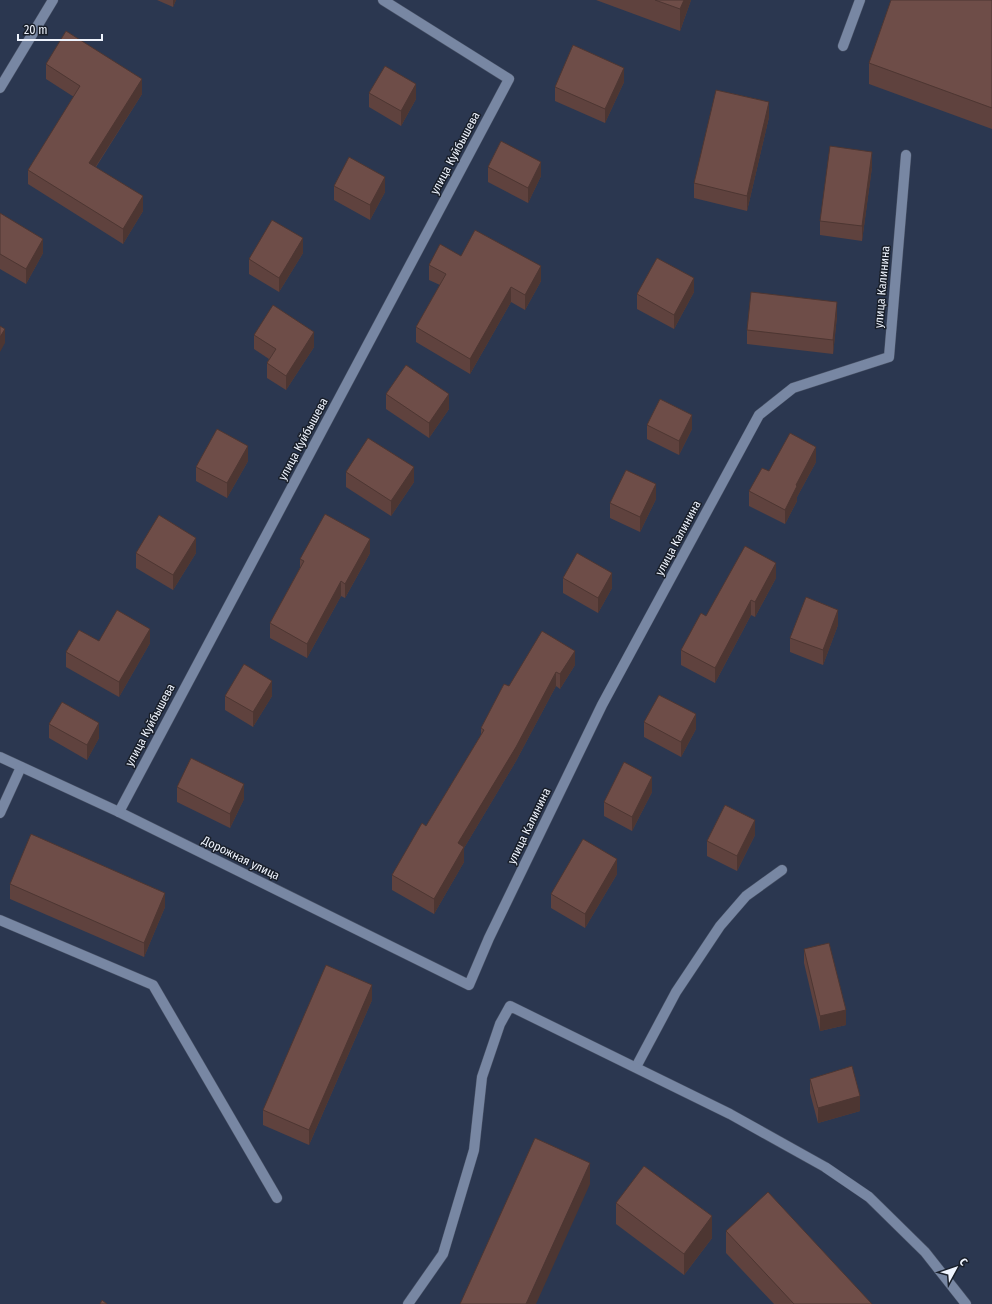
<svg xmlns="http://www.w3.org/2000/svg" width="992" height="1304" font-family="'Fira Sans Condensed',sans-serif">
	<rect width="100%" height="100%" fill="#2b3750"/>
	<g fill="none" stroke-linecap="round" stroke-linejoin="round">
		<g stroke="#485165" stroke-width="11">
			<g id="minor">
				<path d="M 843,46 L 860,0"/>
				<path d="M 0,88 L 53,0"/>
				<path d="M 0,757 L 119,812 L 469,985 L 489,938 L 602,705 L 759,415 L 793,388 L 889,357 L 906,155"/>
				<path d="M 119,812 L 509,79 L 383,0"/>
				<path d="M 0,813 L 21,767"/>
				<path d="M 0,920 L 153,985 L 277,1198"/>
				<path d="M 636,1067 L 676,992 L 720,926 L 746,896 L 782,870"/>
				<path d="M 408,1304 L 443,1254 L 474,1150 L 482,1077 L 500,1024 L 510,1006 L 730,1114 L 825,1167 L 869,1197 L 925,1252 L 966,1304"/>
			</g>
		</g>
		<use href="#minor" stroke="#7887a3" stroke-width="10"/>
	</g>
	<g fill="#5f423e">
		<path d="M 157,0 L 176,0 L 173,7 Z"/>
		<path d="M 596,0 L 691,0 L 680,31 Z"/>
		<path d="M 992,0 L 992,129 L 869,84 L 869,63 Z"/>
		<path d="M 46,64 L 142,94 L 96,167 L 143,211 L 123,244 L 28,184 L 28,170 L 74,97 L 46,79 Z"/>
		<path d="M 624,82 L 605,123 L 555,101 L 555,87 Z"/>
		<path d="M 369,93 L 416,99 L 401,126 L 369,107 Z"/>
		<path d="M 769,117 L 747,211 L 694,198 L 694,183 Z"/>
		<path d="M 488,167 L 541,176 L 528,203 L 488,182 Z"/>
		<path d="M 872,167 L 862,241 L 820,235 L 820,221 Z"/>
		<path d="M 334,186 L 385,192 L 370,220 L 334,200 Z"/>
		<path d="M 0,213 L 43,253 L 26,284 L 0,269 Z"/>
		<path d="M 303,253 L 279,292 L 249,274 L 249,259 Z"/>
		<path d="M 461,256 L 541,281 L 525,310 L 511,302 L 470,374 L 416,342 L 416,327 L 440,285 L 429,280 L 429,265 Z"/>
		<path d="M 694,292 L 674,329 L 637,309 L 637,294 Z"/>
		<path d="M 837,316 L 833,354 L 747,344 L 747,330 Z"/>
		<path d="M 254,335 L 314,347 L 286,390 L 267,378 L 267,363 L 269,359 L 254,349 Z"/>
		<path d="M 386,394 L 449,409 L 429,438 L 386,409 Z"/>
		<path d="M 647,425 L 692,429 L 679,455 L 647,439 Z"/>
		<path d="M 248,461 L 227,498 L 196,481 L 196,467 Z"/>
		<path d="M 816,462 L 797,497 L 797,501 L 785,524 L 749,506 L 749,491 L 769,471 Z"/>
		<path d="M 346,472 L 414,482 L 391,516 L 346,487 Z"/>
		<path d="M 656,499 L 640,532 L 610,518 L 610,503 Z"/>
		<path d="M 136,553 L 196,553 L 173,590 L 136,568 Z"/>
		<path d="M 370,553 L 345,598 L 341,596 L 307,658 L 270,638 L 270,623 L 300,568 L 300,559 Z"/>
		<path d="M 563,578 L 612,588 L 598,613 L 563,593 Z"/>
		<path d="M 776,578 L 755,617 L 751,615 L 715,683 L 681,665 L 681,650 L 706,616 Z"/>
		<path d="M 838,625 L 823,665 L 790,652 L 790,638 Z"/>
		<path d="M 99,641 L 150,643 L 119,697 L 66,667 L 66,652 Z"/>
		<path d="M 575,665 L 560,689 L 556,686 L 516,761 L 464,848 L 464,862 L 434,914 L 392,890 L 392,875 L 426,826 L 481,735 L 481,728 L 509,686 Z"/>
		<path d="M 225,696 L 272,696 L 253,727 L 225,710 Z"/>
		<path d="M 644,722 L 696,729 L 681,757 L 644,737 Z"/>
		<path d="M 49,724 L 99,738 L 87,760 L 49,738 Z"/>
		<path d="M 177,787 L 244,799 L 230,828 L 177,802 Z"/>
		<path d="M 652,792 L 632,831 L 604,816 L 604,802 Z"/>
		<path d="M 755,835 L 737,871 L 707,856 L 707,841 Z"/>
		<path d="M 617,874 L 585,928 L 551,908 L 551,894 Z"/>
		<path d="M 10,884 L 165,907 L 144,957 L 10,899 Z"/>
		<path d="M 804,949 L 846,1025 L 820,1031 L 804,963 Z"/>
		<path d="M 372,1000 L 309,1145 L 263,1125 L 263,1110 Z"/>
		<path d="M 810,1079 L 860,1111 L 818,1123 L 810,1093 Z"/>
		<path d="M 616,1203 L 712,1238 L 684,1275 L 616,1224 Z"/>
		<path d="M 726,1231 L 872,1304 L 774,1304 L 726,1253 Z"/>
	</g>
	<g fill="#4d3632">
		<path d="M 173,0 L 176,0 L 173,7 Z"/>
		<path d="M 684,0 L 691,0 L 680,31 L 680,9 Z"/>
		<path d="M 624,68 L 624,82 L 605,123 L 605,109 Z"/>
		<path d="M 142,79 L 142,94 L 89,177 L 89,163 Z"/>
		<path d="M 416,84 L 416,99 L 401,126 L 401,111 Z"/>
		<path d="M 769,102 L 769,117 L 747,211 L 747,196 Z"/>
		<path d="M 872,152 L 872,167 L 862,241 L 862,226 Z"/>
		<path d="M 541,162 L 541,176 L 528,203 L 528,188 Z"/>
		<path d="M 385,177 L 385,192 L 370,220 L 370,205 Z"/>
		<path d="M 143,196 L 143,211 L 123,244 L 123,229 Z"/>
		<path d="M 303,238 L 303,253 L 279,292 L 279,278 Z"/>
		<path d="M 43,239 L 43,253 L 26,284 L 26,269 Z"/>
		<path d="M 541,266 L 541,281 L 525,310 L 525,295 Z"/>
		<path d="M 694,278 L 694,292 L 674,329 L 674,315 Z"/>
		<path d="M 511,287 L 511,302 L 470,374 L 470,359 Z"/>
		<path d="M 837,302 L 837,316 L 833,354 L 833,340 Z"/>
		<path d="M 5,329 L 5,343 L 0,352 L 0,337 Z"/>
		<path d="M 314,332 L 314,347 L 286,390 L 286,376 Z"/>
		<path d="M 449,394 L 449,409 L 429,438 L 429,423 Z"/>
		<path d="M 692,415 L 692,429 L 679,455 L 679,441 Z"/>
		<path d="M 248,446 L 248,461 L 227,498 L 227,483 Z"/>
		<path d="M 816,447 L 816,462 L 797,497 L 797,501 L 785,524 L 785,510 L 796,485 Z"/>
		<path d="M 414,467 L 414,482 L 391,516 L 391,501 Z"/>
		<path d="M 656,484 L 656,499 L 640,532 L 640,517 Z"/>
		<path d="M 196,538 L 196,553 L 173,590 L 173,575 Z"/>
		<path d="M 370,539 L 370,553 L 345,598 L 345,584 Z"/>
		<path d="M 776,563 L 776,578 L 755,617 L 755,602 Z"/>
		<path d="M 612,573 L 612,588 L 598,613 L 598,598 Z"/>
		<path d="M 341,581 L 341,596 L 307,658 L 307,644 Z"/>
		<path d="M 751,600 L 751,615 L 715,683 L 715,668 Z"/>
		<path d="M 838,610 L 838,625 L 823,665 L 823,650 Z"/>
		<path d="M 150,629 L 150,643 L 119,697 L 119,682 Z"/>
		<path d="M 575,651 L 575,665 L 560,689 L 560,674 Z"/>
		<path d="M 556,672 L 556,686 L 516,761 L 464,848 L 464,862 L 434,914 L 434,899 L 458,843 Z"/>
		<path d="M 272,681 L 272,696 L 253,727 L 253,712 Z"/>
		<path d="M 696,714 L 696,729 L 681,757 L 681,742 Z"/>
		<path d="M 99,723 L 99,738 L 87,760 L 87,745 Z"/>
		<path d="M 652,777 L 652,792 L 632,831 L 632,817 Z"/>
		<path d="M 244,784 L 244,799 L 230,828 L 230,814 Z"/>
		<path d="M 755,820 L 755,835 L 737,871 L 737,856 Z"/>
		<path d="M 617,859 L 617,874 L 585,928 L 585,914 Z"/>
		<path d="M 165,893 L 165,907 L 144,957 L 144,943 Z"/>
		<path d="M 372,985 L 372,1000 L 309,1145 L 309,1130 Z"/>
		<path d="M 846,1010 L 846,1025 L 820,1031 L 820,1016 Z"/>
		<path d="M 860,1096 L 860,1111 L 818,1123 L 818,1108 Z"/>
		<path d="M 590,1163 L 590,1184 L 536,1304 L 526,1304 Z"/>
		<path d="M 712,1216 L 712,1238 L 684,1275 L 684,1254 Z"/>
	</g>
	<g fill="#6e4d48" stroke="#4d3632">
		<path d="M 655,0 L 684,0 L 680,9 Z"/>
		<path d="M 891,0 L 992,0 L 992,108 L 869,63 Z"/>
		<path d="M 66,31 L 142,79 L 89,163 L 143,196 L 123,229 L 28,170 L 80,86 L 46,64 Z"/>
		<path d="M 573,45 L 624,68 L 605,109 L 555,87 Z"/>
		<path d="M 385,66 L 416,84 L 401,111 L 369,93 Z"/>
		<path d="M 716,90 L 769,102 L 747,196 L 694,183 Z"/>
		<path d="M 501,141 L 541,162 L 528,188 L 488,167 Z"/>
		<path d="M 830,146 L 872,152 L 862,226 L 820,221 Z"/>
		<path d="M 349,157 L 385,177 L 370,205 L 334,186 Z"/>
		<path d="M 0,213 L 43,239 L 26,269 L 0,254 Z"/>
		<path d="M 272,220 L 303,238 L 279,278 L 249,259 Z"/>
		<path d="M 475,230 L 541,266 L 525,295 L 511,287 L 470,359 L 416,327 L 446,274 L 429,265 L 440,244 L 461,256 Z"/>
		<path d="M 657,258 L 694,278 L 674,315 L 637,294 Z"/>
		<path d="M 751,292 L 837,302 L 833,340 L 747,330 Z"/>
		<path d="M 273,305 L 314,332 L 286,376 L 267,363 L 276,349 L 254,335 Z"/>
		<path d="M 0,326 L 5,329 L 0,337 Z"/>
		<path d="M 406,365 L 449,394 L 429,423 L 386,394 Z"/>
		<path d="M 660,399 L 692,415 L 679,441 L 647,425 Z"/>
		<path d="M 217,429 L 248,446 L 227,483 L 196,467 Z"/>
		<path d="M 790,433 L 816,447 L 796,485 L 797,486 L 785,510 L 749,491 L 762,468 L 769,471 Z"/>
		<path d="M 368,438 L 414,467 L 391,501 L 346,472 Z"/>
		<path d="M 626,470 L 656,484 L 640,517 L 610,503 Z"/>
		<path d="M 325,514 L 370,539 L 345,584 L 341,581 L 307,644 L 270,623 L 304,561 L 300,559 Z"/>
		<path d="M 159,515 L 196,538 L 173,575 L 136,553 Z"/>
		<path d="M 745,546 L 776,563 L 755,602 L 751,600 L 715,668 L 681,650 L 701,613 L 706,616 Z"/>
		<path d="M 577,553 L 612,573 L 598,598 L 563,578 Z"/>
		<path d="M 806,597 L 838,610 L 823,650 L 790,638 Z"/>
		<path d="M 117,610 L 150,629 L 119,682 L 66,652 L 79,630 L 99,641 Z"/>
		<path d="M 542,631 L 575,651 L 560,674 L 556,672 L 516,747 L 458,843 L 464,847 L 434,899 L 392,875 L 422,823 L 426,826 L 484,730 L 481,728 L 504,684 L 509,686 Z"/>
		<path d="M 244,664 L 272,681 L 253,712 L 225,696 Z"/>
		<path d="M 659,695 L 696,714 L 681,742 L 644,722 Z"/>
		<path d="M 62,702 L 99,723 L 87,745 L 49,724 Z"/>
		<path d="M 191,758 L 244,784 L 230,814 L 177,787 Z"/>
		<path d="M 624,762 L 652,777 L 632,817 L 604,802 Z"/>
		<path d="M 725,805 L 755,820 L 737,856 L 707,841 Z"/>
		<path d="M 31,834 L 165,893 L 144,943 L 10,884 Z"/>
		<path d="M 583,839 L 617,859 L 585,914 L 551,894 Z"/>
		<path d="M 829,943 L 846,1010 L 820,1016 L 804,949 Z"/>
		<path d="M 326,965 L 372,985 L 309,1130 L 263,1110 Z"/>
		<path d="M 852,1066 L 860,1096 L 818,1108 L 810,1079 Z"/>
		<path d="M 535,1138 L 590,1163 L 526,1304 L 460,1304 Z"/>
		<path d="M 644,1166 L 712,1216 L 684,1254 L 616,1203 Z"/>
		<path d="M 768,1192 L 872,1304 L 794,1304 L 726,1231 Z"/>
		<path d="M 102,1300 L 107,1304 L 100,1304 Z"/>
	</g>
	<g text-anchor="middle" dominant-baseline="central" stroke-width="3" stroke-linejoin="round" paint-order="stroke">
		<g font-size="12" fill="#eff4fe" stroke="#191f2a">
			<text transform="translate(455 153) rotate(-62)">улица Куйбышева</text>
			<text transform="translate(882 287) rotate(-85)">улица Калинина</text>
			<text transform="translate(303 439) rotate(-62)">улица Куйбышева</text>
			<text transform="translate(678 538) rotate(-62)">улица Калинина</text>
			<text transform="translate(150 725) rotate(-62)">улица Куйбышева</text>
			<text transform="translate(529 826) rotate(-64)">улица Калинина</text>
			<text transform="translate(241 858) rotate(26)">Дорожная улица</text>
		</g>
	</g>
	<g transform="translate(956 1268) rotate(50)" stroke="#191f2a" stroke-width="3" paint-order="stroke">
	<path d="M0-3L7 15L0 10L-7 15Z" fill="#eff4fe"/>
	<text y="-6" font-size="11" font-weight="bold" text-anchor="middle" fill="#eff4fe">С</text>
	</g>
	<path d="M18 34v6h84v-6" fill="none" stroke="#eff4fe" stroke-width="2"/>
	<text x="24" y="34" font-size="12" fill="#eff4fe" stroke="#191f2a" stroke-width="3" paint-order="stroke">20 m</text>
</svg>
